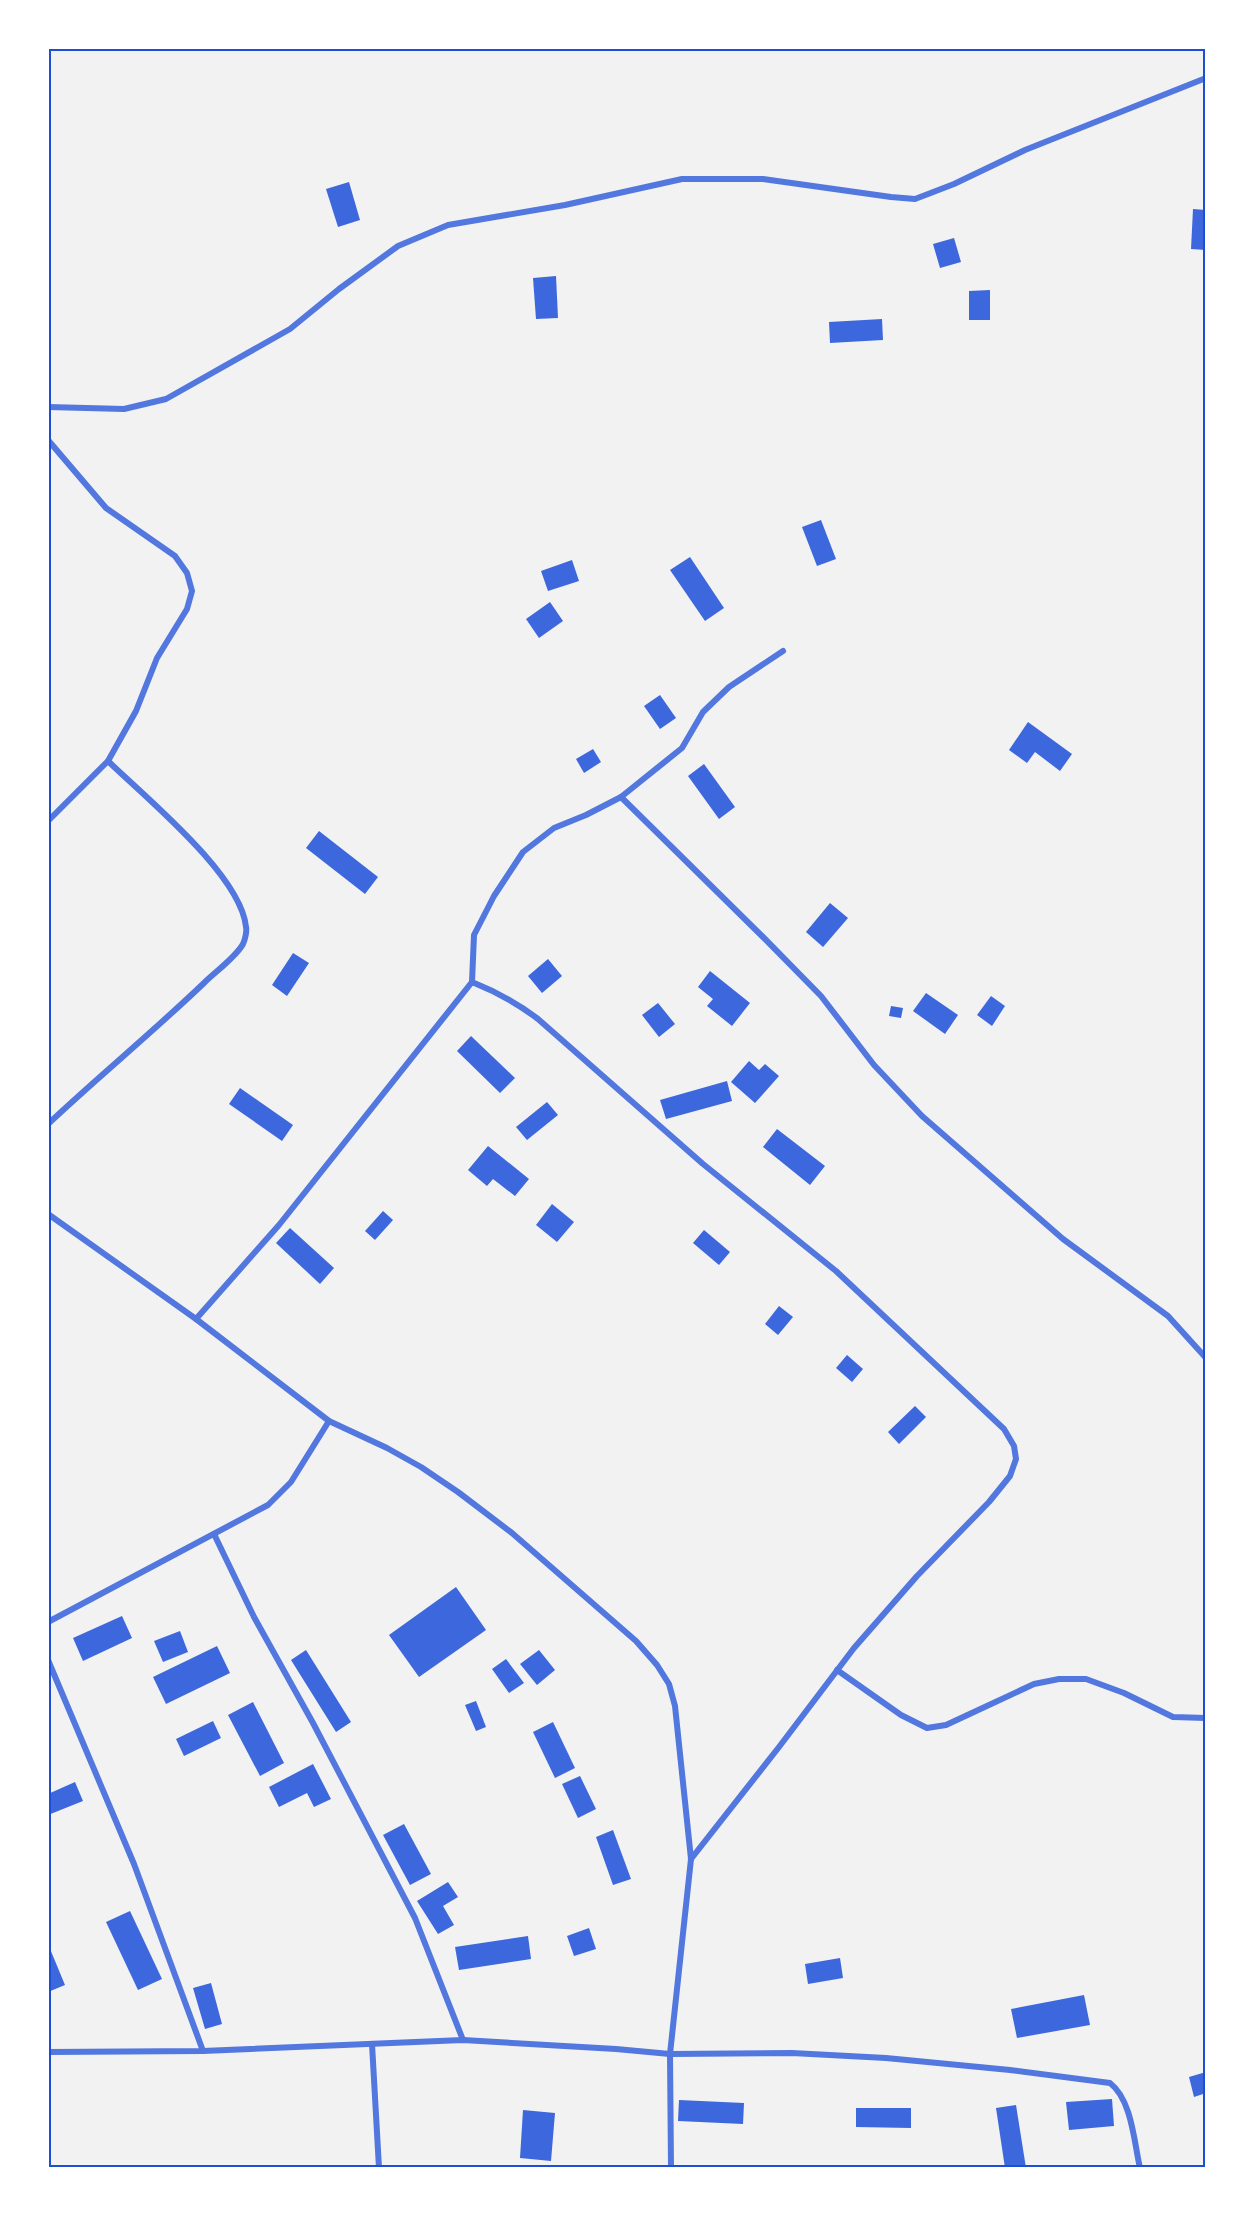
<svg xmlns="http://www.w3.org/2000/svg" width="1254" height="2216" font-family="Commissioner,sans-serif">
	<rect width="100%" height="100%" fill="#f2f2f2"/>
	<g fill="#3d67dc">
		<path d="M 349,182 L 360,220 L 338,227 L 326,189 Z"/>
		<path d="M 1193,209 L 1206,210 L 1206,250 L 1191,249 Z"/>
		<path d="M 954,238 L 961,262 L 940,268 L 933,244 Z"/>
		<path d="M 556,276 L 558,318 L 536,319 L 533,278 Z"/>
		<path d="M 990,290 L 990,320 L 969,320 L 969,291 Z"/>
		<path d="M 882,319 L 883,340 L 830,343 L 829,322 Z"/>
		<path d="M 821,520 L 836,559 L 817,566 L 802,527 Z"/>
		<path d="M 690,557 L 724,608 L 705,621 L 670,570 Z"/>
		<path d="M 572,560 L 579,581 L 548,591 L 541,571 Z"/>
		<path d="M 550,602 L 563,621 L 539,638 L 526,619 Z"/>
		<path d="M 660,695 L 676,718 L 660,729 L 644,706 Z"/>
		<path d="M 1028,722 L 1072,754 L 1060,771 L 1035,752 L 1027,763 L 1009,750 Z"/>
		<path d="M 593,749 L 601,762 L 584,773 L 576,759 Z"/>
		<path d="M 704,764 L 735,807 L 719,819 L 688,776 Z"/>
		<path d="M 319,831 L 378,877 L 365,894 L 306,848 Z"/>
		<path d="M 830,903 L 848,918 L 823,947 L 806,932 Z"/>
		<path d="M 293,953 L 309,963 L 287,996 L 272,985 Z"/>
		<path d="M 548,959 L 562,976 L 542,993 L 528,976 Z"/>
		<path d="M 710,971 L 750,1003 L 732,1026 L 707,1006 L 713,999 L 698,987 Z"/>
		<path d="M 926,993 L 958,1015 L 945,1034 L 913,1011 Z"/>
		<path d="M 991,996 L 1005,1006 L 992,1026 L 977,1015 Z"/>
		<path d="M 658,1003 L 675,1024 L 659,1037 L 642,1015 Z"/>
		<path d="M 891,1006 L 903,1008 L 901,1018 L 889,1016 Z"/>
		<path d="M 471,1036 L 515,1078 L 500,1093 L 457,1051 Z"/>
		<path d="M 749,1061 L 759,1070 L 765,1064 L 779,1076 L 755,1103 L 731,1082 Z"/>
		<path d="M 727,1081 L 732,1101 L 666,1119 L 660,1100 Z"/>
		<path d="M 240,1088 L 293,1125 L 282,1141 L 229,1104 Z"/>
		<path d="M 547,1102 L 558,1115 L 527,1140 L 516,1127 Z"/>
		<path d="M 777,1129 L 825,1166 L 810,1185 L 763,1147 Z"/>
		<path d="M 488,1146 L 529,1179 L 515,1196 L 493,1179 L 487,1186 L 468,1170 Z"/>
		<path d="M 552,1204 L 574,1222 L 557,1242 L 536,1225 Z"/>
		<path d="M 383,1211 L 393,1220 L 375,1240 L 365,1231 Z"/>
		<path d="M 290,1228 L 334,1268 L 320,1284 L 276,1243 Z"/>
		<path d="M 704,1230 L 730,1252 L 719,1265 L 693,1243 Z"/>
		<path d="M 779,1306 L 793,1317 L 778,1335 L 765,1324 Z"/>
		<path d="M 847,1355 L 863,1369 L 852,1382 L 836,1368 Z"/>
		<path d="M 915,1406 L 926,1417 L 899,1444 L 888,1432 Z"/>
		<path d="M 456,1587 L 486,1630 L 419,1677 L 389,1635 Z"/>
		<path d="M 122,1616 L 132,1638 L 83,1661 L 73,1638 Z"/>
		<path d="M 180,1631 L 188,1652 L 163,1662 L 154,1641 Z"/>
		<path d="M 217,1646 L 230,1673 L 166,1704 L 153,1677 Z"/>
		<path d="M 306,1650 L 351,1722 L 336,1732 L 291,1660 Z"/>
		<path d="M 539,1650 L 555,1670 L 537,1685 L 520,1664 Z"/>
		<path d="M 506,1659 L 524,1683 L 509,1693 L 492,1669 Z"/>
		<path d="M 476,1701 L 486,1727 L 476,1731 L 465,1705 Z"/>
		<path d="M 253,1702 L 284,1763 L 260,1776 L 228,1715 Z"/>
		<path d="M 213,1721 L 221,1738 L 184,1756 L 176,1739 Z"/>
		<path d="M 553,1722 L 575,1768 L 555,1778 L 533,1732 Z"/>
		<path d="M 313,1764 L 331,1799 L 314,1807 L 307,1793 L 279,1807 L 269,1787 Z"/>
		<path d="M 580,1776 L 596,1809 L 578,1818 L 562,1784 Z"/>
		<path d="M 75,1782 L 83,1801 L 48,1815 L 48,1794 Z"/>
		<path d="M 404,1824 L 431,1874 L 410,1885 L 383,1835 Z"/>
		<path d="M 613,1830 L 631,1879 L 613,1885 L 596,1837 Z"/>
		<path d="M 448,1882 L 458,1897 L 443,1906 L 454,1925 L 438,1934 L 417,1901 Z"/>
		<path d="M 130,1911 L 162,1979 L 138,1990 L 106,1922 Z"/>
		<path d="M 589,1928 L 596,1949 L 574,1956 L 567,1936 Z"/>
		<path d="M 528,1936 L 531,1959 L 459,1970 L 455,1947 Z"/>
		<path d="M 48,1944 L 65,1985 L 48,1992 Z"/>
		<path d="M 840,1958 L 843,1978 L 808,1984 L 805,1964 Z"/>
		<path d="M 211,1983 L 222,2024 L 205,2029 L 193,1988 Z"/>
		<path d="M 1084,1995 L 1090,2025 L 1017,2038 L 1011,2009 Z"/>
		<path d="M 1206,2072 L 1206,2093 L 1194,2097 L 1189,2077 Z"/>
		<path d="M 1112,2099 L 1114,2126 L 1069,2130 L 1066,2102 Z"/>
		<path d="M 679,2100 L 744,2103 L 743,2124 L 678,2121 Z"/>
		<path d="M 1016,2105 L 1026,2168 L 1005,2168 L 996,2108 Z"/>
		<path d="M 856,2108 L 911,2108 L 911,2128 L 856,2127 Z"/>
		<path d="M 523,2110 L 555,2113 L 551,2161 L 520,2158 Z"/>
	</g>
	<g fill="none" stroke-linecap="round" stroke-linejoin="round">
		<g stroke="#5277de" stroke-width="6">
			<path d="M 48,407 L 124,409 L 166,399 L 290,329 L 339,289 L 398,246 L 448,225 L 565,205 L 682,179 L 763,179 L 891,197 L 915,199 L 954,184 L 1025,150 L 1206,78"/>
			<path d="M 48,440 L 106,508 L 175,556 L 187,573 L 192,591 L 187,609 L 157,658 L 136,711 L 108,761 L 48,821"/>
			<path d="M 621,797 L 763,937 L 821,996 L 874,1065 L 922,1116 L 1063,1239 L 1168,1316 L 1206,1358"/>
			<path d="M 48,1073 L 48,1084"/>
			<path d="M 48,1124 C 99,1076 154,1031 204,983 C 215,972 236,957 243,944 C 245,940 247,931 246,927 C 241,875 145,797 108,761"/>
			<path d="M 48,1214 L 196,1319 L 329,1421 L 387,1448 L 421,1467 L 458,1492 L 512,1533 L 636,1641 L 657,1665 L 669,1684 L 675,1706 L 691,1859 L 670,2054 L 671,2168"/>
			<path d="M 196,1319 L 279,1225 L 472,982"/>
			<path d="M 214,1534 L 254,1617 L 313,1723 L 415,1918 L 463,2040"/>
			<path d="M 48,1622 L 268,1505 L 291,1482 L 329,1421"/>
			<path d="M 48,1660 L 134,1864 L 203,2051"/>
			<path d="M 837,1670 L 901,1715 L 927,1728 L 946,1725 L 1034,1684 L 1059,1679 L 1086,1679 L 1124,1693 L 1173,1717 L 1206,1718"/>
			<path d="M 691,1859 L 779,1747 L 854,1648 L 917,1576 L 989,1502 L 1010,1476 L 1016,1459 L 1014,1446 L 1004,1429 L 836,1271 L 703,1164 L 538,1019 C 517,1003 497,992 472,982 L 474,935 L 494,896 L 523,852 L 554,828 L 586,815 L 621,797 L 682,748 L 703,712 L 729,687 L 783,651"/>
			<path d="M 372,2044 L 379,2168"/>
			<path d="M 48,2052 L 203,2051 L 463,2040 L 616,2049 L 670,2054 L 792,2053 L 886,2058 L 1010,2070 L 1110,2083 C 1132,2100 1134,2142 1140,2168"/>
		</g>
	</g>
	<rect width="1254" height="2216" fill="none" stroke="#ffffff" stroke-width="99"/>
	<rect x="50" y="50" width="1154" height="2116" fill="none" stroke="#1d4ed8" stroke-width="2"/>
</svg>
